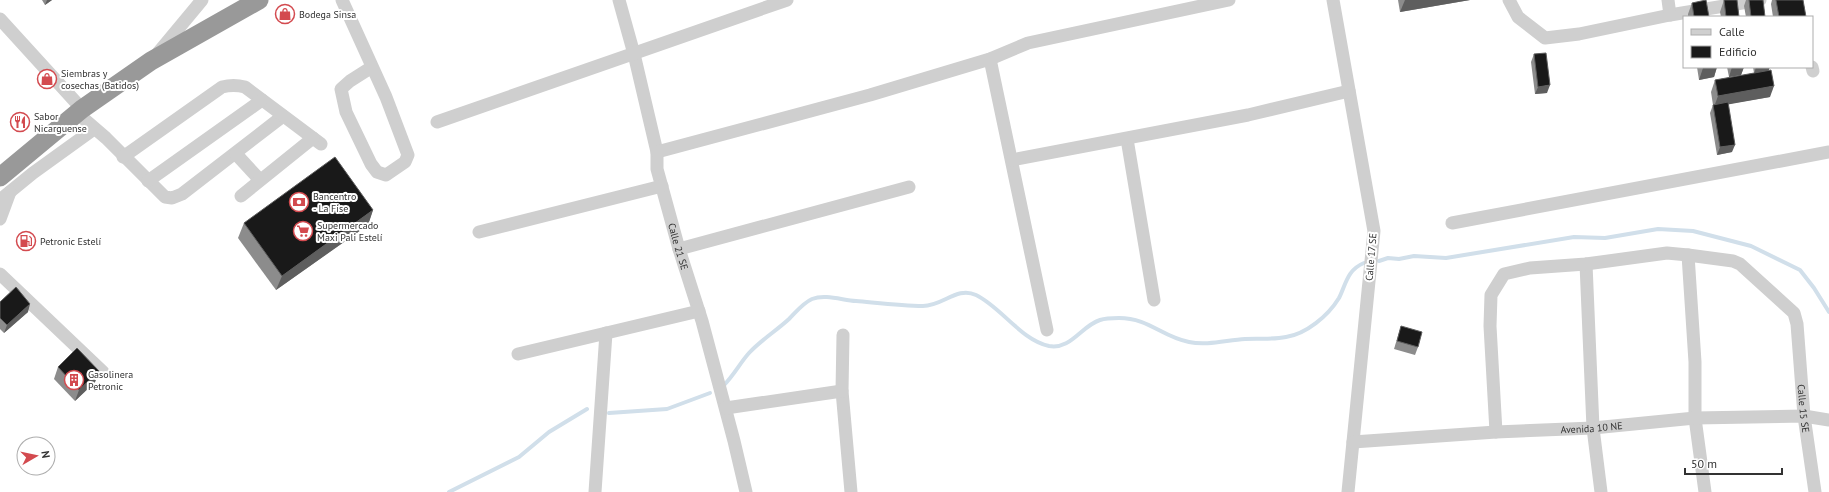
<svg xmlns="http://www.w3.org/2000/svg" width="1829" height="492" font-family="'PT Sans',sans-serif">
	<rect width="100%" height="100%" fill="#fff"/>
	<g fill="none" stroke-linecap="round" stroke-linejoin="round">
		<g stroke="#d1dfea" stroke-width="4">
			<path d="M 1379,261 L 1388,258 L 1399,259 L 1414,256 L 1446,258 L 1574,237 L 1605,238 L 1658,229 L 1693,231 L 1751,246 L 1800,270 L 1814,288 L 1829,312"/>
			<path d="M 724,385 C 734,375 740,363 749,353 C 761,340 776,331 789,319 C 796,312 803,303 812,299 C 825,294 842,300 856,301 C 878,303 901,306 923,306 C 943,306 957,286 976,295 C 1001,307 1021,340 1049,346 C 1071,350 1081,326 1100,320 C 1106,318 1113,318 1119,318 C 1149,318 1162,337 1189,342 C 1207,346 1227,340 1245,339 C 1258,338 1272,340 1286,337 C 1306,334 1328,316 1339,298 C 1346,284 1347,270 1364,263"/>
			<path d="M 609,413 L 667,409 L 710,393"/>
			<path d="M 449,492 L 519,457 L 549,432 L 587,409"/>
		</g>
		<g stroke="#cfcfcf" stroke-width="13">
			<path d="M 342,0 L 386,97 L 408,155 L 405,162 L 386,175 L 377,172 L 371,164 L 346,112 L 341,89 L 350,81 L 372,67"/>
			<path id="s1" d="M 619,0 L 634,54 L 657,152 L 657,169 L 679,249 L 702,321 L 734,441 L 746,492"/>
			<path d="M 1333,0 L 1374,231 L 1348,492"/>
			<path d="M 1509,0 L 1518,17 L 1545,38 L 1579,34 L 1670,15 L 1760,0"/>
			<path d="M 1668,0 L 1670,15"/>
			<path d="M 0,19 L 82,109"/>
			<path d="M 158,53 L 202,0"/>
			<path d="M 990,59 L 1047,330"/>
			<path d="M 1812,67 L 1813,71"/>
			<path d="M 77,113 L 106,138 L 165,197 L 172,198 L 182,194 L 283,116"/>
			<path d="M 437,122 L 787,0"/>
			<path d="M 1127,139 L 1154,300"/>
			<path d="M 657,152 L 870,95 L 990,59 L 1028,43 L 1229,0"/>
			<path d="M 236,154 L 260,180"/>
			<path d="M 123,157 L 222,87 C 230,85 237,85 245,87 L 321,144"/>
			<path d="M 1012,160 L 1248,115 L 1349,91"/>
			<path d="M 148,181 L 262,100"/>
			<path d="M 241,196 L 313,138"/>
			<path d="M 0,200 L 33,173 L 94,129"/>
			<path d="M 0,219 L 10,192"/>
			<path d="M 1452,223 L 1829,152"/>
			<path d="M 479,232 L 662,186"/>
			<path d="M 679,249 L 909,187"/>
			<path id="s2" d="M 1688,255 L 1733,261 L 1740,264 L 1794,313 L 1797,324 L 1804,416 L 1815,492"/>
			<path d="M 1586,264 L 1593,428 L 1601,492"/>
			<path d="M 0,274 L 103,372"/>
			<path d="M 843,335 L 842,391 L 851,492"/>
			<path d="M 518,354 L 699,311"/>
			<path d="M 726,408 L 842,391"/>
			<path d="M 1496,432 L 1490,326 L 1491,295 L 1504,274 L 1530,268 L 1586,264 L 1667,253 L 1688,255 L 1695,362 L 1695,418 L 1705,492"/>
			<path id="s3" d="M 1353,442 L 1496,432 L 1593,428 L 1695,418 L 1804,416 L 1829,420"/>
			<path d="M 595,492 L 606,333"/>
		</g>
		<path stroke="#999" stroke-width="19" d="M 0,177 L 82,109 L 151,61 L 259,0"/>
	</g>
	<g fill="#8c8c8c">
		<path d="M 42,0 L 52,0 L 45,5 Z"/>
		<path d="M 1398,0 L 1470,0 L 1400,12 Z"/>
		<path d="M 1724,0 L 1739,17 L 1721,17 L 1720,12 Z"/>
		<path d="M 1746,0 L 1763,0 L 1765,17 L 1746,17 L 1744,6 Z"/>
		<path d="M 1772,0 L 1803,0 L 1806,17 L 1773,17 L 1771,4 Z"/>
		<path d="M 1692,3 L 1709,17 L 1688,17 L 1688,14 Z"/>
		<path d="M 1534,54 L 1547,93 L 1535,94 L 1531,62 Z"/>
		<path d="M 1697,67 L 1717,67 L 1714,77 L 1699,80 Z"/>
		<path d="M 1727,67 L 1744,67 L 1741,75 L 1729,77 Z"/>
		<path d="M 1753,67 L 1769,67 L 1768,71 L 1770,97 L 1728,104 L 1732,152 L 1717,155 L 1710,113 L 1713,105 L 1711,92 L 1715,80 L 1754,73 Z"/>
		<path d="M 373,210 L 368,225 L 276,290 L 238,238 L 244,223 Z"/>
		<path d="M 0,302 L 28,312 L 4,333 L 0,329 Z"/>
		<path d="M 1401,326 L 1418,347 L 1415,355 L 1394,349 Z"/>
		<path d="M 58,367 L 99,371 L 95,382 L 75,401 L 54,379 Z"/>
	</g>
	<g fill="#5e5e5e">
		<path d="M 47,0 L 52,0 L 45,5 Z"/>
		<path d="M 1405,0 L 1470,0 L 1400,12 Z"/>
		<path d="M 1710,67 L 1717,67 L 1714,77 L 1699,80 L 1703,68 Z"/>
		<path d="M 1732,67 L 1744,67 L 1741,75 L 1729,77 Z"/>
		<path d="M 1756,67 L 1770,67 L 1768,72 L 1754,74 Z"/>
		<path d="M 1550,85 L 1547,93 L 1535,94 L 1538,87 Z"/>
		<path d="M 1774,86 L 1770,97 L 1714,107 L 1718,96 Z"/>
		<path d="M 1735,145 L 1732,152 L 1717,155 L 1720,147 Z"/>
		<path d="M 373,210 L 368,225 L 276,290 L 282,276 Z"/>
		<path d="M 30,304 L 28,312 L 4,333 L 7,325 Z"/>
		<path d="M 99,371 L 95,382 L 75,401 L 79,390 Z"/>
	</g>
	<g fill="#191919" stroke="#5e5e5e">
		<path d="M 1706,0 L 1709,17 L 1694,17 L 1692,3 Z"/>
		<path d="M 1724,0 L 1737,0 L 1739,17 L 1726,17 Z"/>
		<path d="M 1749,0 L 1763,0 L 1765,17 L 1751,17 Z"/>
		<path d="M 1776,0 L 1803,0 L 1806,17 L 1779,17 Z"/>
		<path d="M 1546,53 L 1550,85 L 1538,87 L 1534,54 Z"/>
		<path d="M 1771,70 L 1774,86 L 1718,96 L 1715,80 Z"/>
		<path d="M 1728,102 L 1735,145 L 1720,147 L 1713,105 Z"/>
		<path d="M 335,157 L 373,210 L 282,276 L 244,223 Z"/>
		<path d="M 16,287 L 30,304 L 7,325 L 0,318 L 0,302 Z"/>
		<path d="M 1401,326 L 1422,332 L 1418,347 L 1397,341 Z"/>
		<path d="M 77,348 L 99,371 L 79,390 L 58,367 Z"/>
	</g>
	<defs>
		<g id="shop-ring" transform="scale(1)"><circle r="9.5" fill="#fff" stroke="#d34a4f" stroke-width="1.5"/><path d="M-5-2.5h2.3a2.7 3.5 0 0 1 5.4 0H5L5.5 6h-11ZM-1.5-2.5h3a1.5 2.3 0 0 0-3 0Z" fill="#d34a4f"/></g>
		<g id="restaurant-ring" transform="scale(1)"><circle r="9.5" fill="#fff" stroke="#d34a4f" stroke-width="1.5"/><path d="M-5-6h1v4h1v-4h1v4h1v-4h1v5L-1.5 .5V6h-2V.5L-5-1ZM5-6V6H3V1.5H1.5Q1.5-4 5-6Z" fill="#d34a4f"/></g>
		<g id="bank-ring" transform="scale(1)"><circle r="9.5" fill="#fff" stroke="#d34a4f" stroke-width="1.5"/><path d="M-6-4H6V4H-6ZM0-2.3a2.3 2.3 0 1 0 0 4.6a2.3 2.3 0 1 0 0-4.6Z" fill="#d34a4f"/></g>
		<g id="supermarket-ring" transform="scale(1)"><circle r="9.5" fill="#fff" stroke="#d34a4f" stroke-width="1.5"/><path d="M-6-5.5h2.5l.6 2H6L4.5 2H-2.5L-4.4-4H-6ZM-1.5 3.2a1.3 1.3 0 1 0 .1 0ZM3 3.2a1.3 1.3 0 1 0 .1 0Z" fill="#d34a4f"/></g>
		<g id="fuel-ring" transform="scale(1)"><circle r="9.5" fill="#fff" stroke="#d34a4f" stroke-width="1.5"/><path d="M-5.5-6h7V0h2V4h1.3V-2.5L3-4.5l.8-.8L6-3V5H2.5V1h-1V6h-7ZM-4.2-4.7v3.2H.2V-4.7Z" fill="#d34a4f"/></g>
		<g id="building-ring" transform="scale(1)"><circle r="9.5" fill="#fff" stroke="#d34a4f" stroke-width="1.5"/><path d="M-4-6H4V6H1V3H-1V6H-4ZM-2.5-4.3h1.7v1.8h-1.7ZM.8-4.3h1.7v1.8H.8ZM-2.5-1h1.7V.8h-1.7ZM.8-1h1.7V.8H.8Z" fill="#d34a4f"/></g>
	</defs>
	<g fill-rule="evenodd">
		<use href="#shop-ring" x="285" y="14"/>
		<use href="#shop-ring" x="47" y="79"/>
		<use href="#restaurant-ring" x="20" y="122"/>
		<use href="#bank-ring" x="299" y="202"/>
		<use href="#supermarket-ring" x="303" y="231"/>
		<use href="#fuel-ring" x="26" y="241"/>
		<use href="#building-ring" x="74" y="380"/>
	</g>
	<g text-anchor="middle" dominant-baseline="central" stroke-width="4" stroke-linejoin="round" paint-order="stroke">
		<g font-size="10" fill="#323232" stroke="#fff" text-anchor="start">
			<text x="299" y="14">Bodega Sinsa</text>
			<text x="61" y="73">Siembras y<tspan x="61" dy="12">cosechas (Batidos)</tspan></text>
			<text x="34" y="116">Sabor<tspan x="34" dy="12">Nicarguense</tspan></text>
			<text x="313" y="196">Bancentro<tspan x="313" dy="12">- La Fise</tspan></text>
			<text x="317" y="225">Supermercado<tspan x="317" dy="12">Maxi Pali Estelí</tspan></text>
			<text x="40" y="241">Petronic Estelí</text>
			<text x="88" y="374">Gasolinera<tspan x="88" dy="12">Petronic</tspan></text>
		</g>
		<g font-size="10" fill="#323232" stroke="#fff">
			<text stroke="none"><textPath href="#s1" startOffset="254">Calle 21 SE</textPath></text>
			<text transform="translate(1371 257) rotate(-85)">Calle 17 SE</text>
			<text stroke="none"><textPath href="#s2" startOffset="222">Calle 15 SE</textPath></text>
			<text stroke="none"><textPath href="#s3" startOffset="239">Avenida 10 NE</textPath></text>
		</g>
	</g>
	<rect x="1683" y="16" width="130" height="52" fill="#ffffff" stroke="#adadad"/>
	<rect x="1691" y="29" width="20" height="6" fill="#cfcfcf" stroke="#adadad"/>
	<text x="1719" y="36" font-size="12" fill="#323232">Calle</text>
	<rect x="1691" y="46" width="20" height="12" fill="#191919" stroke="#adadad"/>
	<text x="1719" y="56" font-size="12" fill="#323232">Edificio</text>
	<g transform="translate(36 456) rotate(81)"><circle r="19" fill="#ffffff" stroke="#adadad"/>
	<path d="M0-3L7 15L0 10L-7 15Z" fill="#d34a4f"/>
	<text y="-6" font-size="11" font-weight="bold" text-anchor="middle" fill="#323232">N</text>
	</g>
	<path d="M1685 468v6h97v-6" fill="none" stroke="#323232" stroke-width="2"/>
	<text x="1691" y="468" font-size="12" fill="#323232" stroke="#ffffff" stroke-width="3" paint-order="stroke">50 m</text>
</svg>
